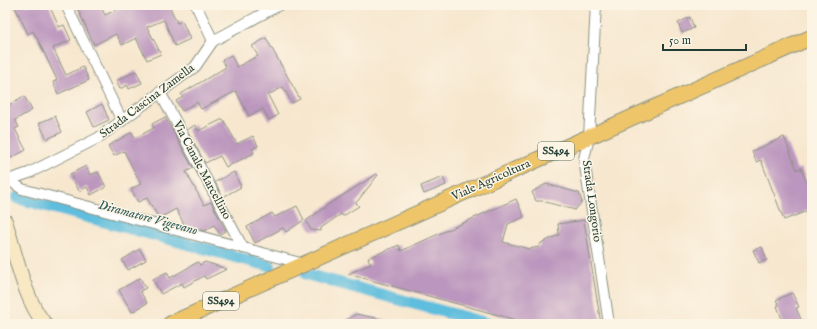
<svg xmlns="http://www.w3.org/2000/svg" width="817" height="329" font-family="'IM FELL English',serif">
	<rect width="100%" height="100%" fill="#fcf5e5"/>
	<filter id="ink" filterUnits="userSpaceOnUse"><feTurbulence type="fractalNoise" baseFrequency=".025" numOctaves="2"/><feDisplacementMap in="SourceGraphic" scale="8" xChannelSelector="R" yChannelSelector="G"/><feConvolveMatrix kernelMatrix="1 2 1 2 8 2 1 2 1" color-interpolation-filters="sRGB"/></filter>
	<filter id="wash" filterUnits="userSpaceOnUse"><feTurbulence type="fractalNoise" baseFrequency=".012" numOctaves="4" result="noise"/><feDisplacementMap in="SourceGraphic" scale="16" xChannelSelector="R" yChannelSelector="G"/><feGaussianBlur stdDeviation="0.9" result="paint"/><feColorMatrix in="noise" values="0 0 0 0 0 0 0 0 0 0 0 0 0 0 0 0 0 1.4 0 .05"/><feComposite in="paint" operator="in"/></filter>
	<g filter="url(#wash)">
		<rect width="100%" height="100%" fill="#f7e7cf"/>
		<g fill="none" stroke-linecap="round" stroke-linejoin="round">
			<g stroke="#5ebddd" stroke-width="12">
				<path d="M 17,198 L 270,266"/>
				<path d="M 306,274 L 489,324"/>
			</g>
		</g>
		<g id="blocks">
			<g fill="#bb96be">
				<path d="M 14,5 L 49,5 L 59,27 L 64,25 L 71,40 L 53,48 L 66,75 L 83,67 L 89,80 L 58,94 L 53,82 L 57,80 L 37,38 L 33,31 L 28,34 Z"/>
				<path d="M 76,5 L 100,5 L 105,15 L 126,5 L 169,5 L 177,23 L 182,21 L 190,39 L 175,46 L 164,20 L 147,27 L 161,54 L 147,60 L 136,38 L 122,45 L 116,34 L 94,45 Z"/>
				<path d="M 690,17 L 694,28 L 682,33 L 678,23 Z"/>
				<path d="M 266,38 L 300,99 L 292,103 L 283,87 L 268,95 L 278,115 L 269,120 L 263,109 L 249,116 L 236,91 L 201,109 L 197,102 L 182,111 L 176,101 L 183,97 L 181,94 L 226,67 L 222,60 L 231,55 L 237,67 L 258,56 L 252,46 Z"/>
				<path d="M 136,71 L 142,83 L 129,89 L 127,85 L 120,89 L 116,81 Z"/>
				<path d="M 24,96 L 32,110 L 15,120 L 19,127 L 15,129 L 26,150 L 11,158 L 5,147 L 5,102 L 7,106 Z"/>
				<path d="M 102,104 L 109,120 L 94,127 L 87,112 Z"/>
				<path d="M 55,116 L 62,132 L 47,139 L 39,123 Z"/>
				<path d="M 165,117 L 193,168 L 186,172 L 204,205 L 211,202 L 226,231 L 220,234 L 214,225 L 205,231 L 185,226 L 176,209 L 159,218 L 147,198 L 138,202 L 131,189 L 141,184 L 124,151 L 114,156 L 108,146 L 132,132 L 135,138 L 154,128 L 152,124 Z"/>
				<path d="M 223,119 L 237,144 L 253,136 L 258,146 L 252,149 L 254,153 L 226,167 L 220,156 L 205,163 L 187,130 L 195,125 L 198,131 Z"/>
				<path d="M 784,137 L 797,170 L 801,168 L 812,195 L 812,209 L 784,220 L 761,160 L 756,162 L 752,151 Z"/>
				<path d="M 86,166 L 90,175 L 98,172 L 106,187 L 91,195 L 87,187 L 79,191 L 70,174 Z"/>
				<path d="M 234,172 L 241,187 L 223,197 L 215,182 Z"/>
				<path d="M 377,174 L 378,175 L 356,203 L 359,206 L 343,216 L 341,214 L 321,228 L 321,231 L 311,230 L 306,221 L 329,204 Z"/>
				<path d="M 443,177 L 446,185 L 424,194 L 421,186 Z"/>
				<path d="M 546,184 L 579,193 L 582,202 L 575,210 L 542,201 L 536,201 L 532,192 Z"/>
				<path d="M 516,199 L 524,217 L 508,224 L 503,242 L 529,249 L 539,247 L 541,243 L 559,235 L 558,224 L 584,220 L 601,324 L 531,324 L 348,274 L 371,264 L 368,258 L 399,245 L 401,251 Z"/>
				<path d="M 297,206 L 304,220 L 286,232 L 283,228 L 255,243 L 247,227 L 272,213 L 275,217 Z"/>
				<path d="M 762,247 L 767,260 L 759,263 L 753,250 Z"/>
				<path d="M 140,249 L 146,260 L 128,270 L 122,260 Z"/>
				<path d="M 198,262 L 200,265 L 205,262 L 227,269 L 206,279 L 204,276 L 184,287 L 182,283 L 161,294 L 153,279 L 167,272 L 170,278 Z"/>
				<path d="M 140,278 L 146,288 L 140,291 L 147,303 L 132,312 L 119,290 Z"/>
				<path d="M 792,293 L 799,307 L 796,308 L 803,324 L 784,324 L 777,306 L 779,305 L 776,300 Z"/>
				<path d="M 356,314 L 386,320 L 386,324 L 340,324 Z"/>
			</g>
		</g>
	</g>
	<g filter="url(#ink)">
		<use href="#blocks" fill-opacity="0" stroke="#8b9282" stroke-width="1"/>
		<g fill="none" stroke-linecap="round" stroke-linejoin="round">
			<g stroke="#8b9282" stroke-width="12">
				<g id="street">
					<path d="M 66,5 L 122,121"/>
					<path d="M 196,5 L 213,41"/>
					<path d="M 596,5 L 589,137 L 584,159 L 609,324"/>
					<path d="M 160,92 L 243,248"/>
					<path d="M 9,180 L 22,189 L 304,264"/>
					<path d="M 5,181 L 29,173 L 98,138 L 195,67 L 213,41 L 279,5"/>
				</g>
			</g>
			<g stroke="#8b9282" stroke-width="16">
				<path id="secondary" d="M 5,221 C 15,251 24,300 45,324"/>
			</g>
			<g stroke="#8b9282" stroke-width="17">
				<path id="primary" d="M 170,324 L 812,37"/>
			</g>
			<use href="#street" stroke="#fff" stroke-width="10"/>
			<use href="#secondary" stroke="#f8e8c3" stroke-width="14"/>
			<use href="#primary" stroke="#eec569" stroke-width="15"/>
		</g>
	</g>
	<g text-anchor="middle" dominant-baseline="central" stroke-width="3" stroke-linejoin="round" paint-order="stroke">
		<g fill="#fcf5e5" stroke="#617469" stroke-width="1">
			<rect x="538" y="142" width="36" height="18" rx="3"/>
			<rect x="203" y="292" width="36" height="18" rx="3"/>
		</g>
		<g font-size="11" font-weight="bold" fill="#1f3d34">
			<text x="556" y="151">SS494</text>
			<text x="221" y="301">SS494</text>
		</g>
		<g font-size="12" fill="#1f3d34" stroke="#fcf5e5">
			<text transform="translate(147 101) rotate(-37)">Strada Cascina Zamella</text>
			<text transform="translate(202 170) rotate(62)">Via Canale Marcellino</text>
			<text transform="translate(491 180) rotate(-24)">Viale Agricoltura</text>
			<text transform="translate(592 201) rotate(82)">Strada Longorio</text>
		</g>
		<g font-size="13" font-style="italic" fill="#2f5d5e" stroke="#fcf5e5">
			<text transform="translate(148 218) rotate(15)">Diramatore Vigevano</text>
		</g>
	</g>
	<rect width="817" height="329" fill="none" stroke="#fcf5e5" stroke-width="20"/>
	<path d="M663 44v6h83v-6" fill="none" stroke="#1f3d34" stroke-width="2"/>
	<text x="669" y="44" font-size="12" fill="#1f3d34" stroke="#fcf5e5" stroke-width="3" paint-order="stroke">50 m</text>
</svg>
